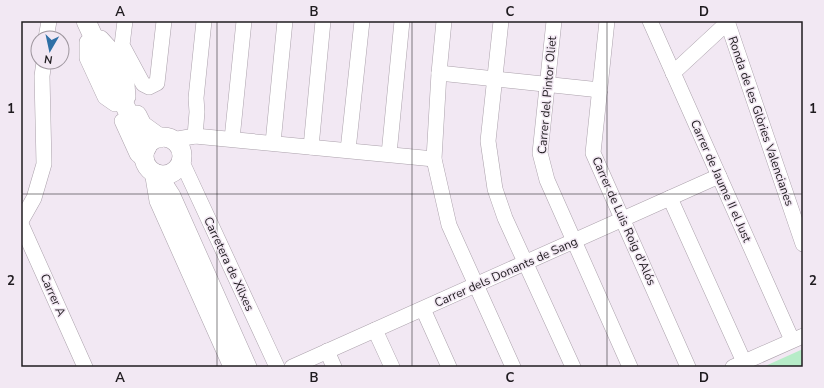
<svg xmlns="http://www.w3.org/2000/svg" width="824" height="388" font-family="'Nunito Sans',sans-serif">
	<rect width="100%" height="100%" fill="#f2e8f3"/>
	<path fill="#b7ecc8" d="M 803,349 L 803,367 L 763,367 Z"/>
	<g fill="none" stroke-linecap="round" stroke-linejoin="round">
		<g stroke="#aba1ab" stroke-width="16">
			<g id="minor">
				<path d="M 125,21 L 122,45 L 143,84 L 149,87 L 157,83 L 164,21"/>
				<path d="M 444,21 L 439,73 L 434,159 L 449,225 L 513,367"/>
				<path d="M 501,21 L 488,141 L 495,189 L 505,218 L 573,367"/>
				<path d="M 554,21 L 540,153 L 547,180 L 630,367"/>
				<path d="M 607,21 L 593,153 L 688,367"/>
				<path d="M 650,21 L 792,340"/>
				<path d="M 727,21 L 803,244"/>
				<path d="M 46,38 L 49,21"/>
				<path d="M 101,38 L 111,49 L 127,84 L 128,97"/>
				<path d="M 87,42 L 87,58 L 105,97 L 115,104"/>
				<path d="M 439,73 L 600,90"/>
				<path d="M 673,73 L 728,22"/>
				<path d="M 122,121 L 137,154 L 145,161"/>
				<path d="M 195,136 L 197,112 L 196,98 L 204,21"/>
				<path d="M 232,139 L 244,21"/>
				<path d="M 172,140 L 195,136 L 434,159"/>
				<path d="M 273,143 L 285,21"/>
				<path d="M 311,147 L 323,21"/>
				<path d="M 348,150 L 362,21"/>
				<path d="M 389,154 L 402,21"/>
				<path d="M 181,160 L 277,367"/>
				<path d="M 152,171 L 157,201 L 231,367"/>
				<path d="M 670,198 L 744,362"/>
				<path d="M 21,221 L 34,198 L 44,164 L 42,76 L 44,62"/>
				<path d="M 21,224 L 85,367"/>
				<path d="M 423,309 L 449,367"/>
				<path d="M 375,330 L 392,367"/>
				<path d="M 327,351 L 334,367"/>
				<path d="M 292,367 L 719,176"/>
				<path d="M 733,367 L 803,336"/>
			</g>
		</g>
		<g stroke="#aba1ab" stroke-width="20">
			<g id="major">
				<path d="M 86,21 L 137,132 L 147,147"/>
				<path d="M 137,115 L 142,125 L 160,138"/>
				<circle cx="163" cy="156" r="19"/>
				<path d="M 157,174 L 171,196 L 247,367"/>
			</g>
		</g>
		<use href="#minor" stroke="#fff" stroke-width="15"/>
		<use href="#major" stroke="#fff" stroke-width="19"/>
	</g>
	<path fill="none" stroke="#1f1b1f" stroke-width="1" stroke-opacity="0.55" d="M 217,21 L 217,367M 412,21 L 412,367M 607,21 L 607,367M 21,194 L 803,194"/>
	<g text-anchor="middle" dominant-baseline="central" stroke-width="3" stroke-linejoin="round" paint-order="stroke">
		<g font-size="12" fill="#1f1b1f" stroke="#f2e8f3">
			<text transform="translate(547 95) rotate(-85)">Carrer del Pintor Oliet</text>
			<text transform="translate(761 121) rotate(71)">Ronda de les Glòries Valencianes</text>
			<text transform="translate(721 181) rotate(66)">Carrer de Jaume II el Just</text>
			<text transform="translate(624 221) rotate(66)">Carrer de Luis Roig d'Alós</text>
			<text transform="translate(229 264) rotate(65)">Carretera de Xilxes</text>
			<text transform="translate(506 272) rotate(-24)">Carrer dels Donants de Sang</text>
			<text transform="translate(53 295) rotate(66)">Carrer A</text>
		</g>
	</g>
	<rect width="824" height="388" fill="none" stroke="#f2e8f3" stroke-width="44"/>
	<g transform="translate(50 50) rotate(189)"><circle r="19" fill="#f2e8f3" stroke="#9e969e"/>
	<path d="M0-3L7 15L0 10L-7 15Z" fill="#2f70a6"/>
	<text y="-6" font-size="11" font-weight="bold" text-anchor="middle" fill="#1f1b1f">N</text>
	</g>
	<rect x="22" y="22" width="780" height="344" fill="none" stroke="#1f1b1f" stroke-width="1.5"/>
	<g font-size="13" text-anchor="middle" font-weight="bold" fill="#1f1b1f">
		<text x="120" y="16">A</text>
		<text x="314" y="16">B</text>
		<text x="510" y="16">C</text>
		<text x="704" y="16">D</text>
		<text x="11" y="113">1</text>
		<text x="813" y="113">1</text>
		<text x="11" y="285">2</text>
		<text x="813" y="285">2</text>
		<text x="120" y="382">A</text>
		<text x="314" y="382">B</text>
		<text x="510" y="382">C</text>
		<text x="704" y="382">D</text>
	</g>
</svg>
